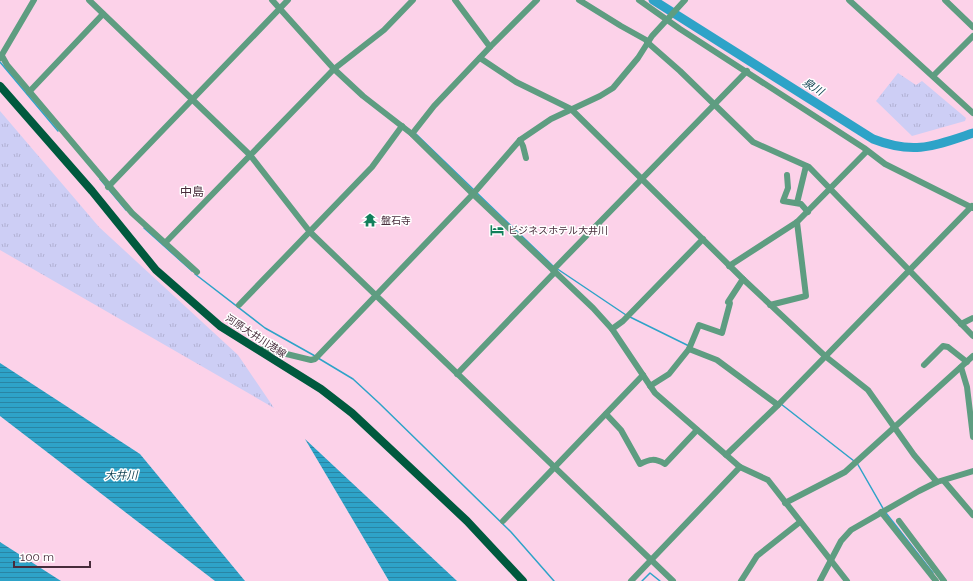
<svg xmlns="http://www.w3.org/2000/svg" width="973" height="581" font-family="Raleway,'Noto Sans JP',sans-serif">
	<defs>
		<pattern id="grass-tufts" width="24" height="20" patternUnits="userSpaceOnUse"><rect width="24" height="20" fill="#cdcef5"/><path d="M3 7l-1-3M5 7V3M7 7l1-3M15 17l-1-3M17 17v-4M19 17l1-3" fill="none" stroke="#b1b1d3"/></pattern>
		<pattern id="water-rules" width="6" height="5" patternUnits="userSpaceOnUse"><rect width="6" height="5" fill="#2ea3c8"/><path d="M0 2.5h6" fill="none" stroke="#2985a4"/></pattern>
	</defs>
	<rect width="100%" height="100%" fill="#fcd2e9"/>
	<g fill="url(#grass-tufts)">
		<path d="M 898,73 L 916,85 L 922,81 L 966,118 L 965,121 L 912,136 L 876,101 Z"/>
		<path d="M 0,111 L 99,227 L 238,355 L 274,408 L 0,250 Z"/>
	</g>
	<g fill="url(#water-rules)">
		<path d="M 0,363 L 140,454 L 245,581 L 215,581 L 0,416 Z"/>
		<path d="M 305,439 L 457,581 L 389,581 Z"/>
		<path d="M 0,542 L 61,581 L 0,581 Z"/>
	</g>
	<g fill="none" stroke-linecap="round" stroke-linejoin="round">
		<g stroke="#2ea3c8" stroke-width="1.5">
			<path d="M 0,62 L 58,131"/>
			<path d="M 416,134 L 474,190"/>
			<path d="M 100,179 L 126,210"/>
			<path d="M 476,192 L 553,266"/>
			<path d="M 144,228 L 192,271"/>
			<path d="M 556,268 L 626,315"/>
			<path d="M 195,274 L 265,328 L 315,356"/>
			<path d="M 630,317 L 689,346"/>
			<path d="M 318,358 L 353,379 L 379,403 L 511,532 L 554,581"/>
			<path d="M 781,404 L 854,461"/>
			<path d="M 857,463 L 884,510"/>
			<path d="M 886,513 L 933,573"/>
			<path d="M 642,581 L 650,573 L 660,581"/>
		</g>
		<path stroke="#2ea3c8" stroke-width="9" d="M 653,0 L 873,139 C 914,155 934,146 973,133"/>
		<g stroke="#5e9d81" stroke-width="6">
			<path d="M 89,0 L 250,155 L 310,232 L 673,581"/>
			<path d="M 272,0 L 334,69 L 363,96 L 412,134 L 473,194 L 593,308 L 612,329 L 655,393 L 740,467 L 768,480 L 847,581"/>
			<path d="M 579,0 L 621,26 L 648,41"/>
			<path d="M 639,0 L 680,29 L 864,148 L 885,164 L 973,208"/>
			<path d="M 849,0 L 973,113"/>
			<path d="M 945,0 L 973,27"/>
			<path d="M 647,42 L 680,71 L 753,142 L 809,167 L 973,336"/>
			<path d="M 490,47 L 537,0"/>
			<path d="M 2,56 L 7,65 L 132,213 L 197,272"/>
			<path d="M 0,58 L 34,0"/>
			<path d="M 480,58 L 516,82 L 571,109 L 743,279 L 825,356 L 868,390 L 914,455 L 937,482"/>
			<path d="M 933,76 L 973,36"/>
			<path d="M 29,92 L 103,14"/>
			<path d="M 412,134 L 434,106 L 490,47 L 455,0"/>
			<path d="M 520,140 L 523,146 L 526,158"/>
			<path d="M 787,175 L 788,188 L 783,201 L 801,204 L 808,212"/>
			<path d="M 108,187 L 288,0"/>
			<path d="M 797,203 L 806,166"/>
			<path d="M 165,243 L 334,69 L 384,30 L 413,0"/>
			<path d="M 729,266 L 797,222 L 867,151"/>
			<path d="M 553,270 L 747,71"/>
			<path d="M 239,305 L 372,167 L 402,126"/>
			<path d="M 770,305 L 806,296 L 797,222"/>
			<path d="M 961,324 L 973,318"/>
			<path d="M 612,329 L 623,321 L 703,239"/>
			<path d="M 689,349 L 699,325 L 722,333 L 730,303 L 728,302 L 743,279"/>
			<path d="M 258,350 L 266,349 L 311,360 L 315,359 L 473,194 L 520,140 L 551,119 L 600,96 L 613,88 L 638,58 L 652,36 L 685,0"/>
			<path d="M 924,365 L 943,346 L 948,347 L 967,362"/>
			<path d="M 961,367 L 967,387 L 973,437"/>
			<path d="M 457,374 L 555,272"/>
			<path d="M 650,386 L 669,374 L 689,349 L 717,360 L 778,405"/>
			<path d="M 606,414 L 621,430 L 640,464 C 650,459 655,458 665,464 L 697,430"/>
			<path d="M 726,455 L 778,405 L 972,206"/>
			<path d="M 944,481 L 973,515"/>
			<path d="M 785,503 L 845,472 L 973,356"/>
			<path d="M 881,512 L 936,581"/>
			<path d="M 503,521 L 643,375"/>
			<path d="M 899,521 L 944,581"/>
			<path d="M 631,581 L 740,467"/>
			<path d="M 741,581 L 757,556 L 800,522"/>
			<path d="M 820,581 L 841,541 L 851,530 L 919,491 L 937,482 L 973,471"/>
		</g>
		<path stroke="#00593e" stroke-width="8" d="M 0,86 L 92,191 L 156,270 L 220,326 L 321,389 L 352,413 L 467,521 L 523,581"/>
	</g>
	<defs>
		<g id="temple-bare" transform="scale(1.08)"><path d="M0-6L5-2H3V0L6.5 2.5H4V6H1.5V3h-3V6H-4V2.5H-6.5L-3 0V-2H-5Z" fill="#127f5b" stroke="#fff" stroke-width="2.5" paint-order="stroke"/></g>
		<g id="hotel-bare" transform="scale(1.08)"><path d="M-6-4.5h1.5V1H6V5H4.5V3h-9V5H-6ZM-4 0a1.8 1.8 0 1 1 3.6 0ZM.5 0V-2.5h3Q6-2.5 6 0Z" fill="#127f5b" stroke="#fff" stroke-width="2.5" paint-order="stroke"/></g>
	</defs>
	<g fill-rule="evenodd">
		<use href="#temple-bare" x="370" y="220"/>
		<use href="#hotel-bare" x="497" y="230"/>
	</g>
	<g text-anchor="middle" dominant-baseline="central" stroke-width="3" stroke-linejoin="round" paint-order="stroke">
		<g font-size="10" fill="#472c3b" stroke="#fff" text-anchor="start">
			<text x="381" y="220">盤石寺</text>
			<text x="508" y="230">ビジネスホテル大井川</text>
		</g>
		<g font-size="10" fill="#472c3b" stroke="#fff">
			<text transform="translate(256 336) rotate(33)">河原大井川港線</text>
		</g>
		<g font-size="11" font-style="italic" fill="#144454" stroke="#fff">
			<text transform="translate(813 87) rotate(32)">泉川</text>
			<text x="121" y="475">大井川</text>
		</g>
		<g font-size="12" fill="#472c3b" stroke="#fff">
			<text x="192" y="192">中島</text>
		</g>
	</g>
	<path d="M14 561v6h76v-6" fill="none" stroke="#472c3b" stroke-width="2"/>
	<text x="20" y="561" font-size="12" fill="#472c3b" stroke="#ffffff" stroke-width="3" paint-order="stroke">100 m</text>
</svg>
